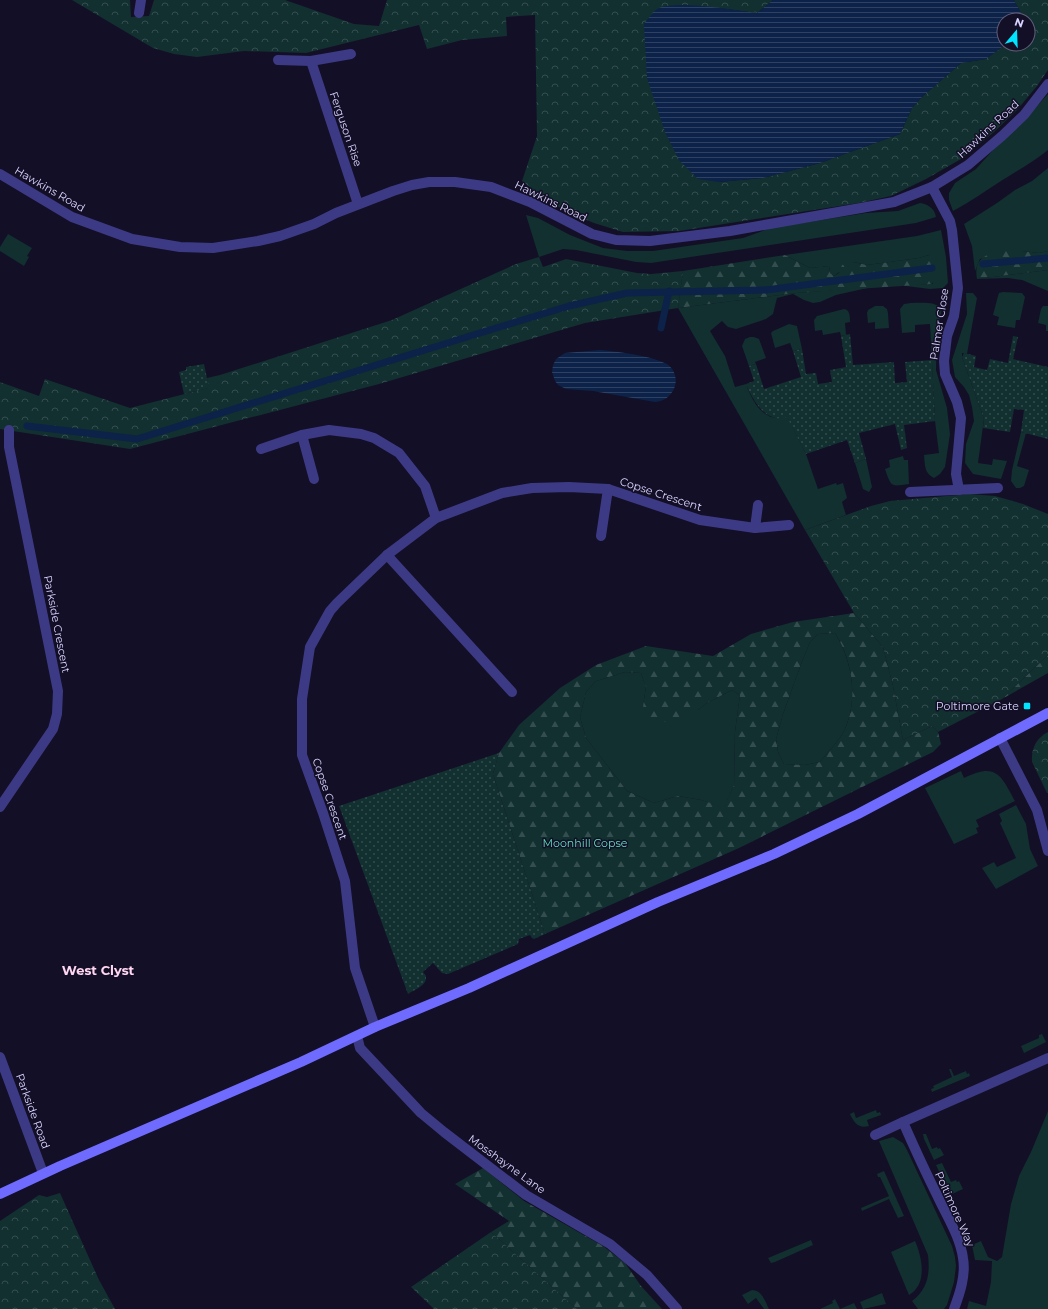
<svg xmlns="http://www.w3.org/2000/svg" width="1048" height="1309" font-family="Montserrat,sans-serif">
	<defs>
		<pattern id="forest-firs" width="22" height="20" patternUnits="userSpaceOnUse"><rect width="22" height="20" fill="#12302f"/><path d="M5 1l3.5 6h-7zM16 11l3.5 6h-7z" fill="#344d4e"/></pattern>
		<pattern id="park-crowns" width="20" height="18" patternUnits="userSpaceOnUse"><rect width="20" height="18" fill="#12302f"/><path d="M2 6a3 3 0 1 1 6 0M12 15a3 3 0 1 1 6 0" fill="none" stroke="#344d4e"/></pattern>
		<pattern id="garden-dots" width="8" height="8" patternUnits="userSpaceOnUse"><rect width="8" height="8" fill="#12302f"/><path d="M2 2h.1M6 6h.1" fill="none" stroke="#344d4e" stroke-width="1.8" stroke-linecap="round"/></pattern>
		<pattern id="water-rules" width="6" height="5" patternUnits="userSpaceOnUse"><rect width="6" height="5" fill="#0c2248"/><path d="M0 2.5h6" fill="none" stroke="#2f4163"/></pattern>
	</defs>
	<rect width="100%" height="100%" fill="#130f26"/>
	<g fill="#12302f">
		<path d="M 1048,94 L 1048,150 C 1033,162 1017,171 1001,181 C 985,191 970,202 953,211 L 949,200 L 949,193 L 955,183 L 976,169 L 994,149 L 1028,116 Z"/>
		<path d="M 1048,168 L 1048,251 L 1039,253 L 1022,251 L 980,259 L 975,271 L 972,246 L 964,224 L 997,203 L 1015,190 L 1032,181 Z"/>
		<path d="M 920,203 C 928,204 935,209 936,217 L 916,223 L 651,263 L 636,262 L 576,250 L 563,249 L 539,257 L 526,215 L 538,218 L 570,235 L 603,248 L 627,251 L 653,251 L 743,238 L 771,228 L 866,213 L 898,211 Z"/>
		<path d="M 941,230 L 946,257 L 948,283 L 943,288 L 930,289 L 898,285 L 933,284 L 929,255 L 919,258 L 867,265 L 853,262 L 834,276 L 830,273 L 829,266 L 810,268 L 785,255 L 917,236 Z"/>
		<path d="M 8,234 L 32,248 L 27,256 L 29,257 L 24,266 L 0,251 L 0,247 Z"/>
		<path d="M 1048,270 L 1048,291 L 1022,280 L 1008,278 L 977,279 Z"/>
		<path d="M 872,287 L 836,295 L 820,302 L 813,303 L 804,300 L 793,294 L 777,298 L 773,314 L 766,319 L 736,329 L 728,327 L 722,321 L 710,331 L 725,356 L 735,387 L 746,384 C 751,397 757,411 771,417 C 775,418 782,417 787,416 L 806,454 L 818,489 L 836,483 L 837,485 L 843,483 L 847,498 L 842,502 L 846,515 L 805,530 L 678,308 L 796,293 Z"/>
		<path d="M 1003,292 L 1022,293 L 1025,297 L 1020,320 L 1016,320 L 1015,328 L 997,325 L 999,317 L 993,315 L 998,296 L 999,293 Z"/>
		<path d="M 966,293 L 973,293 L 977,298 L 967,354 L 962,353 L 962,357 L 984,419 L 978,463 L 992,465 L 993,459 L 1007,461 L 1001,479 L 973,474 L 965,463 L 966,444 L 974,421 L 972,407 L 969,395 L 964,387 L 955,377 L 952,360 L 967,314 Z"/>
		<path d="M 911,303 C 922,303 935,301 942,309 L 937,331 L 936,370 L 947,408 L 950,434 L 945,467 L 940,474 L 934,478 C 924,473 925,465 924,455 L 939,453 L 935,421 L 930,324 L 915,325 L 915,332 L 902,333 L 900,309 L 904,304 Z"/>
		<path d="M 875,306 L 883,306 L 887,309 L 888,313 L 889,328 L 875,329 L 875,322 L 868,323 L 867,313 L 868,310 Z"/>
		<path d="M 1043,306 L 1048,306 L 1048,331 L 1046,331 L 1046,325 L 1038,323 L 1041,309 Z"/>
		<path d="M 844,309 C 850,310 850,316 850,322 L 845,323 L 846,335 L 841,336 L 840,332 L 823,335 L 822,330 L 815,331 L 814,320 L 817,316 Z"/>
		<path d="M 789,324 L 797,326 L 802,349 L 793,351 L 790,343 L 775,348 L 771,333 L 773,331 Z"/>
		<path d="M 750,337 L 754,337 L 759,339 L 766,358 L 755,362 L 756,364 L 749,366 L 742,346 L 745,339 Z"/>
		<path d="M 1021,432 L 1026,433 L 1017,466 L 1029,470 L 1024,486 L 1020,488 L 1016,488 L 1011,481 L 1012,470 Z"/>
		<path d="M 903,456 L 904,460 L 908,460 L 909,484 C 891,487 891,487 885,469 L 890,467 L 889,460 Z"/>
		<path d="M 866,459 L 872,487 L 869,492 L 863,489 L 855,463 Z"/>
		<path d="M 835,633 C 853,662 859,702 843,733 C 838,742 827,753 820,762 L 805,765 L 784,764 L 778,752 L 776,739 L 783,714 L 801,664 L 810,642 L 818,634 Z"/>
		<path d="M 625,672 L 641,673 L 646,687 L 643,706 L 698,710 L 707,703 L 732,690 L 740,695 L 735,732 L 734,785 L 724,808 L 701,800 L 678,796 L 654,803 L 627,791 L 586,738 L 580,717 L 586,692 L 596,681 Z"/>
		<path d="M 961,771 L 964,778 C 996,762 1001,775 1015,801 L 976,820 L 979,827 L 976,828 L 978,833 L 954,844 L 925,788 Z"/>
		<path d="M 1016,805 L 1026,824 L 1030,849 L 1038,866 L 996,889 L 982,868 L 994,862 L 997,867 L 1016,858 L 1000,823 L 1002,821 L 999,814 Z"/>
		<path d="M 1042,1034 L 1046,1042 L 1024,1053 L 1021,1046 L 1039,1038 L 1039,1035 Z"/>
		<path d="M 949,1069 L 951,1069 L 954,1076 L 966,1071 L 967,1074 L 969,1073 L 970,1076 L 932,1092 L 931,1089 L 934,1088 L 933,1086 L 952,1077 Z"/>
		<path d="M 876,1110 L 877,1113 L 880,1112 L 881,1115 L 867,1120 L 869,1126 C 859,1129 854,1123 850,1114 L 854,1112 L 856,1118 Z"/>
		<path d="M 1048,1111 L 1048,1309 L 967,1309 L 969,1301 L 986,1306 L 991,1282 L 992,1261 L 975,1260 L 972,1245 L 981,1241 L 988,1257 L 997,1261 L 1002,1257 L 1011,1204 L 1019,1176 L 1031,1152 Z"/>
		<path d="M 923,1134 L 926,1134 L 932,1149 L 937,1147 L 938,1149 L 940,1148 L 944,1155 L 934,1160 L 924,1139 Z"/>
		<path d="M 893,1137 L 903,1143 L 907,1150 L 952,1246 L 955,1257 L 956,1266 L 954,1282 L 947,1305 L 944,1309 L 918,1309 L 912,1301 C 928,1289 930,1274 928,1255 L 879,1141 Z"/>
		<path d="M 942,1163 L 951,1182 L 956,1180 L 957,1182 L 959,1181 L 963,1189 L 950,1195 L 936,1165 Z"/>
		<path d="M 884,1171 L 904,1216 L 898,1218 L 889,1199 L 862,1211 L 861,1208 L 889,1196 L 880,1177 L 878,1177 L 877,1174 Z"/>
		<path d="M 811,1240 L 813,1245 L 775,1262 L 771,1263 L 768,1258 Z"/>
		<path d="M 915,1241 C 922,1257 928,1284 909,1295 L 891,1252 Z"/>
		<path d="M 752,1290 C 762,1290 765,1301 769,1309 L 764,1309 L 756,1298 L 748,1304 L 742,1295 Z"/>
		<path d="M 882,1293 L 886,1304 L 863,1309 L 860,1302 Z"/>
		<path d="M 835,1299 L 840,1309 L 854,1303 L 857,1309 L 820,1309 L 833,1303 L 832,1301 Z"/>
	</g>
	<g fill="url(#forest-firs)" fill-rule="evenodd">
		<path d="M 994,251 L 1022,251 L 1039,253 L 1048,251 L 1048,270 L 977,279 C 974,262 981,258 994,251 Z"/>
		<path d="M 785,255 L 810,268 L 829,266 L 830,273 L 834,276 L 839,273 L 842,265 L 853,262 L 867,265 L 919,258 L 929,255 L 936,258 L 937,275 L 932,284 L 796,293 L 678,308 L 683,271 Z"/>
		<path d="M 854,613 L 883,647 L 893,686 L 903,740 L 932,726 L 938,732 L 941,744 L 933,752 L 739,848 L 545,934 L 493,774 L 499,753 L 519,725 L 560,688 L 596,665 L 646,646 L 713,656 L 751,634 L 793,622 ZM 835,633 C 853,661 859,702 843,733 C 838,742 827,753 820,762 L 805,765 L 784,764 L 778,752 L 776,739 L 783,714 L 801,664 L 810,642 L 818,634 ZM 625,672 L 641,673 L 646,687 L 643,706 L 647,716 L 662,723 L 698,710 L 707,703 L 732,690 L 740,695 L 735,732 L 734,785 L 724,807 L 701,800 L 678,796 L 654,803 L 627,791 L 586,738 L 580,717 L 586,692 L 596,681 Z"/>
		<path d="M 1048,655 L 1048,673 L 1002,699 Z"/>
		<path d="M 483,1168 L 524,1201 L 603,1246 L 625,1263 L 641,1286 L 662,1309 L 577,1309 L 491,1232 L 509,1221 L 455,1184 Z"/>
	</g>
	<g fill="url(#park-crowns)">
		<path d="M 72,0 L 130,0 L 131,17 L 149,16 L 154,0 L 285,0 L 354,24 L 379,26 L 387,0 L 773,0 L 757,13 L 710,7 L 719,182 L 763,178 L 820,163 L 900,134 L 912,108 L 922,97 L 961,63 L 986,59 L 1006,44 L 1028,44 L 1028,20 L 1018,20 L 1021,13 L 1014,0 L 1048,0 L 1048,70 L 1037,86 L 1017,110 L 994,132 L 961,159 L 926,179 L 891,196 L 859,203 L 679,231 L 623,232 L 594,223 L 565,211 L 539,195 L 522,181 L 537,136 L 535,15 L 506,17 L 507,36 L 462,40 L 427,49 L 419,25 L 306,53 L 244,51 L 197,57 L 174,54 L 153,48 Z"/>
		<path d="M 539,257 L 543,267 L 566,259 L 637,273 L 651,274 L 683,271 L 678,308 L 585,323 L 379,384 L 130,449 L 0,429 L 0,382 L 39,396 L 45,379 L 130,408 L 208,388 L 207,378 L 220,375 L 392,320 L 516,264 Z"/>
		<path d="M 970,494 L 995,496 L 1023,504 L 1048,514 L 1048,655 L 1002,699 L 938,732 L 932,726 L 903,740 L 893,686 L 883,647 L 854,613 L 805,530 L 871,506 L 890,501 Z"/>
		<path d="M 1048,732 L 1048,793 L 1047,793 L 1032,762 C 1031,749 1036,738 1048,732 Z"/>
		<path d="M 60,1193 L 99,1280 L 115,1309 L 0,1309 L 0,1221 L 39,1195 L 47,1197 Z"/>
		<path d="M 491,1232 L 577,1309 L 434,1309 L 411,1287 Z"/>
	</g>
	<g fill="url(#garden-dots)">
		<path d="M 850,334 L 853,365 L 894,362 L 895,383 L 907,382 L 905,362 L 932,360 L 935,421 L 904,425 L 907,448 L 901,450 L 895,424 L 859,433 L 866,459 L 855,463 L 847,440 L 806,454 L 787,417 C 766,424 753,401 746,384 L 754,381 L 749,366 L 756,364 L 764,389 L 801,377 L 793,351 L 802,349 L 806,374 L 816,373 L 818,384 L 832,382 L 830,370 L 846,367 L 841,336 Z"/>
		<path d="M 1013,336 L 1018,337 L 1013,359 L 1048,367 L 1048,439 L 1021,432 L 1024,410 L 1014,409 L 1010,432 L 983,428 L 984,419 L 962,357 L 964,353 L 976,356 L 974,367 L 987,370 L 990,359 L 1008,363 Z"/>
		<path d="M 204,364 L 209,388 L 184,394 L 179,372 L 186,370 L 186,367 Z"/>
		<path d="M 499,753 L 493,774 L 545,934 L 534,939 L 532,938 L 530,935 L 519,939 L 518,944 L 448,974 L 442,973 L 433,963 L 423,972 L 426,976 C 427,986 415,989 408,994 L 339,806 Z"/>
	</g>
	<g fill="url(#water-rules)">
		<path d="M 773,0 L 1014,0 L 1021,13 L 1018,20 L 1004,20 L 1004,44 L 1006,44 L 986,59 L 961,63 L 922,97 L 912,108 L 900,134 L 820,163 L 763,178 L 719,182 L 698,179 L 679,160 L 665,132 L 647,78 L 644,24 C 648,19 653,11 659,8 C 678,0 734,10 757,13 Z"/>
		<path d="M 600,350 C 620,352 649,355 667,364 C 675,369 678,380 674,389 C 670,397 664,401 655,402 L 593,391 L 566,389 L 558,385 L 555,381 L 552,372 L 553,365 L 556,359 L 565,353 Z"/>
	</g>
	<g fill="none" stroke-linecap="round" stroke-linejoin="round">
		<g stroke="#0c2248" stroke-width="7">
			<path d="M 983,264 L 1048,258"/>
			<path d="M 661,328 L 669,291"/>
			<path d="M 27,426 L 137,439 L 483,332 L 569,306 L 627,293 L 766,290 L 932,268"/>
		</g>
		<g stroke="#3d3a85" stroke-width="10">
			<path d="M 139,13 L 141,0"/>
			<path d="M 357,1036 L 360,1048 L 421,1113 L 444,1132 L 526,1195 L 610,1244 L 647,1275 L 677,1309"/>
		</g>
		<g stroke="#3d3a85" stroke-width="10">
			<path d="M 278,60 L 311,61 L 351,54"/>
			<path d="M 311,61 L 358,204"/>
			<path d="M 0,174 L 72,217 L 132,239 L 180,247 L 213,248 L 258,241 L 280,236 L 314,224 L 336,213 L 393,191 L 412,185 L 429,182 L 455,182 L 491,187 L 530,202 L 592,234 L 616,240 L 650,241 L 730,231 L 861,208 L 894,202 L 932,187 L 968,165 L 1002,136 L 1024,115 L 1048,84"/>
			<path d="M 932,187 L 950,221 L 952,230 L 958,288 L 954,316 L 947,336 L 944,361 L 945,374 L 957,402 L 961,418 L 956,474 L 959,490"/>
			<path d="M 302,435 L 314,479"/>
			<path d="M 261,449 L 302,435 L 329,430 L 361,434 L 374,438 L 399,453 L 425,486 L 436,518"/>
			<path d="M 910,492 L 998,488"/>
			<path d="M 755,528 L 758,505"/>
			<path d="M 601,536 L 608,489"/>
			<path d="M 387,555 L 512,692"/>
			<path d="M 1000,738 L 1037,810 L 1048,851"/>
			<path d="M 0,807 L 53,729 L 57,714 L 58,691 L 9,447 L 9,430"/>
			<path d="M 375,1027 L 355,968 L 345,881 L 323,813 L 302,755 L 302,699 L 310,647 L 330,611 L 337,603 L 387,555 L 436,518 L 502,493 L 532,488 L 569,487 L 608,489 L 700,520 L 755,528 L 789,525"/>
			<path d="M 0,1057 L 43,1173"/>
			<path d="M 875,1135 L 903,1122"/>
			<path d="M 954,1309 C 960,1293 966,1275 963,1258 C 960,1236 946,1215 937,1195 C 925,1171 914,1147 903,1122 L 1048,1058"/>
		</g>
		<path stroke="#6f6bff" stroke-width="10" d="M 0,1194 L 60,1166 L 301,1062 L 375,1027 L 469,988 L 658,902 L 774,854 L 858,814 L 1048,713"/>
	</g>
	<rect fill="#00e5ff" stroke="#130f26" stroke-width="1.5" x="1023" y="702" width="8" height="8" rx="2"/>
	<g text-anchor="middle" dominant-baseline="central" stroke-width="3" stroke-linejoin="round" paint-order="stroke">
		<g font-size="11" fill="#d9d4ff" stroke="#130f26">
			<text transform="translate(346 129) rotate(71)">Ferguson Rise</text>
			<text transform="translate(988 129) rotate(-43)">Hawkins Road</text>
			<text transform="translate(50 189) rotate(30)">Hawkins Road</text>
			<text transform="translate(551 201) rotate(26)">Hawkins Road</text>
			<text transform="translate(939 324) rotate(-81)">Palmer Close</text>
			<text transform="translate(661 494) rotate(18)">Copse Crescent</text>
			<text transform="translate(57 624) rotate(79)">Parkside Crescent</text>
			<text transform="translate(330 799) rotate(71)">Copse Crescent</text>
			<text transform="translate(33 1111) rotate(70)">Parkside Road</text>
			<text transform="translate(507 1164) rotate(36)">Mosshayne Lane</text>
			<text transform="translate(955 1209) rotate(66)">Poltimore Way</text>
		</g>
		<g font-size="11" fill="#d9d4ff" stroke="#130f26" text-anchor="end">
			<text x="1019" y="706">Poltimore Gate</text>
		</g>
		<g font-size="11" fill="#5fe0c0" stroke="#130f26">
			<text x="585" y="843">Moonhill Copse</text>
		</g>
		<g font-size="13" font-weight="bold" fill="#ffd6f0" stroke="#130f26">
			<text x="98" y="970">West Clyst</text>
		</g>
	</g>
	<g transform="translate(1016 32) rotate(19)"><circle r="19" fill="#130f26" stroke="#625e7d"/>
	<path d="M0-3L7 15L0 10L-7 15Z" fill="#00e5ff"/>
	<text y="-6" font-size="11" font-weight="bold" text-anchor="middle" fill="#d9d4ff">N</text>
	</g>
</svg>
